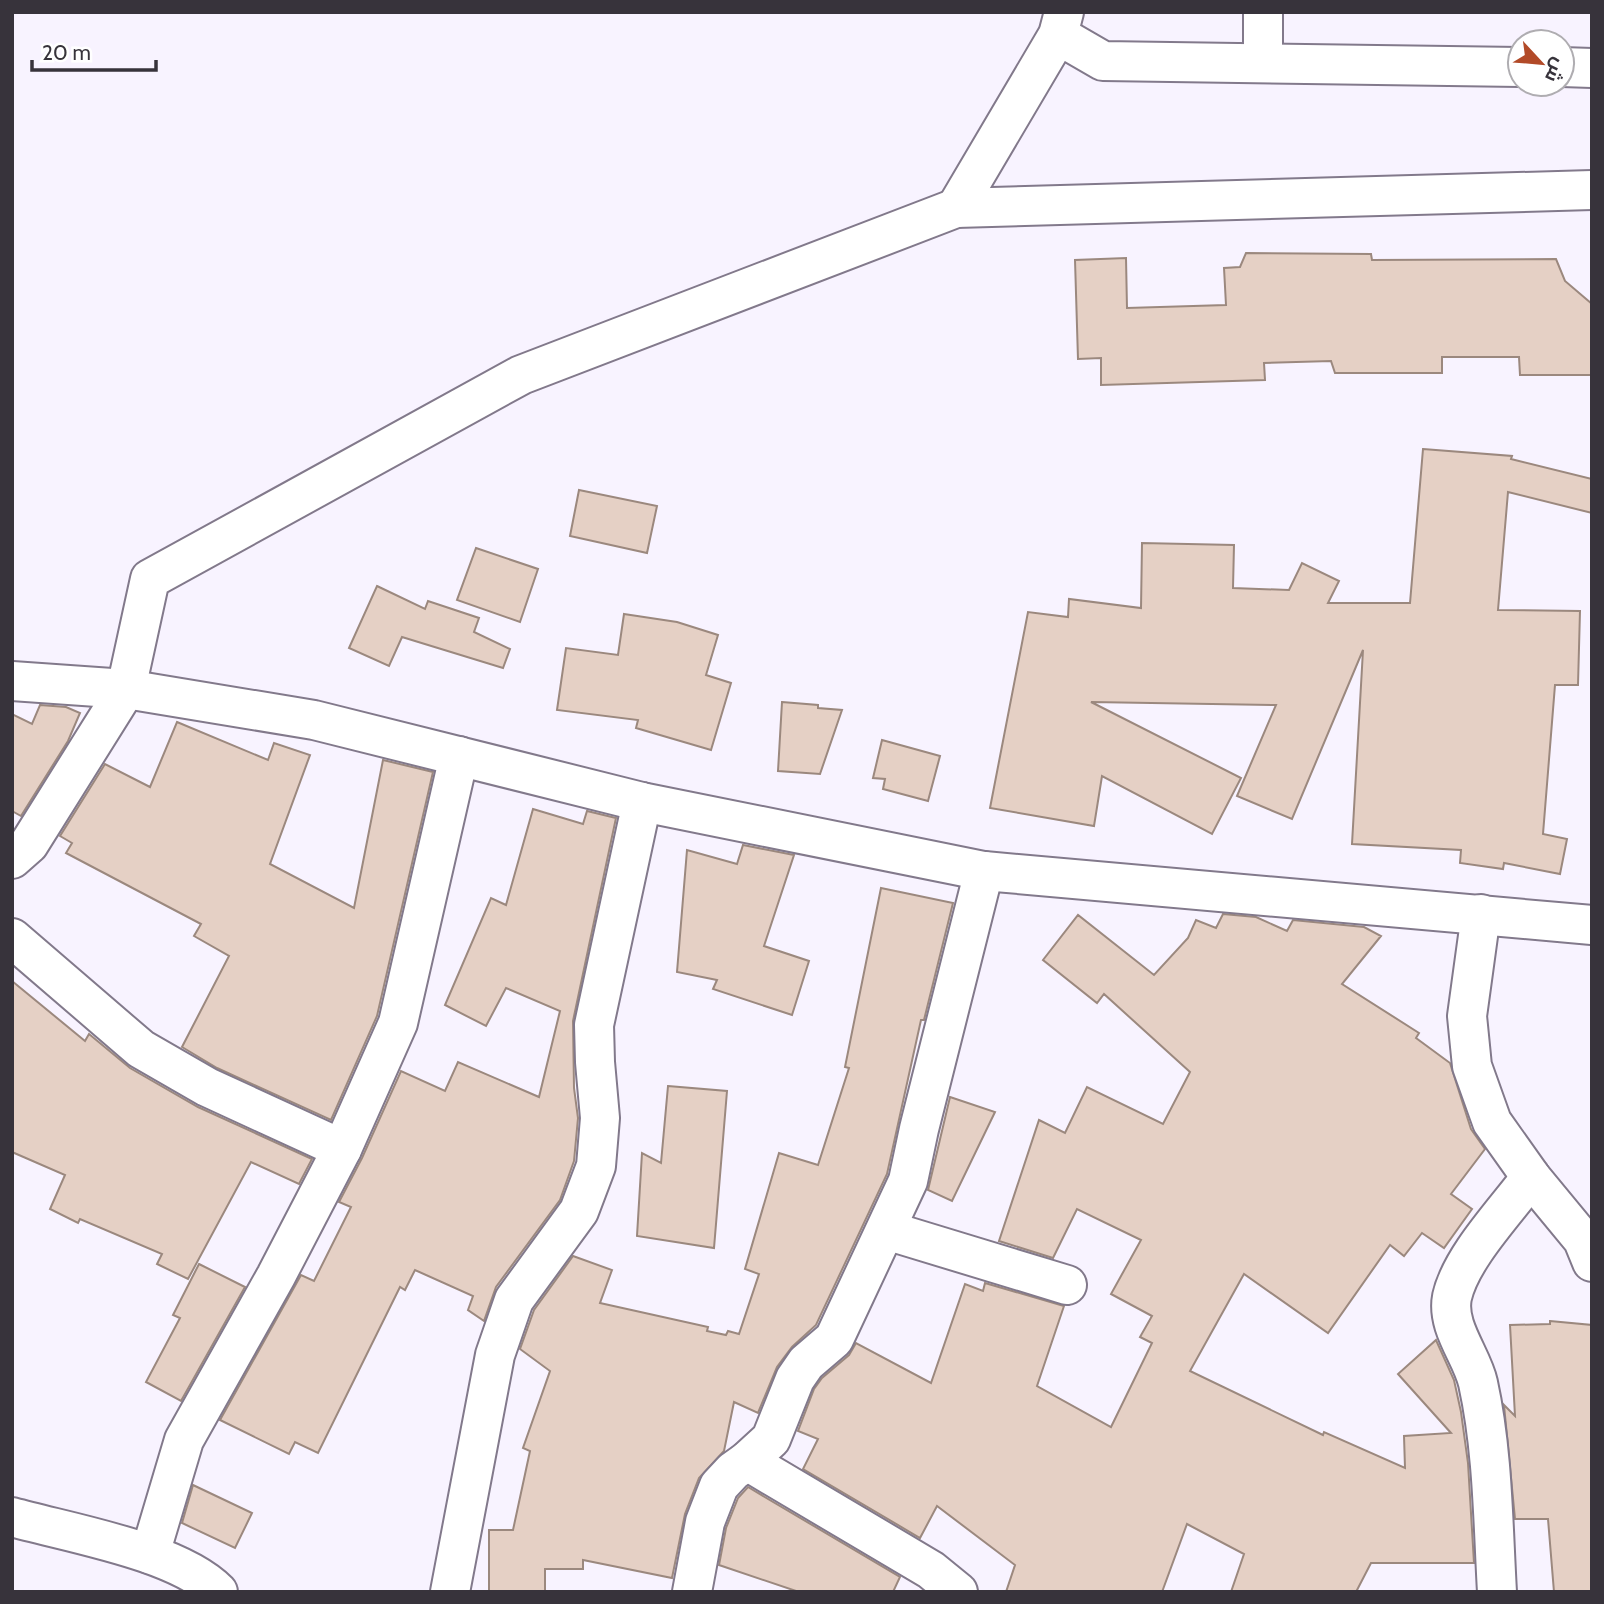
<svg xmlns="http://www.w3.org/2000/svg" width="1604" height="1604" font-family="Cabin,Cairo,sans-serif">
	<rect width="100%" height="100%" fill="#f8f3ff"/>
	<g fill="#e5d0c5" stroke="#9b887e" stroke-width="2">
		<path d="M 1246,253 L 1371,254 L 1372,260 L 1556,259 L 1565,281 L 1592,304 L 1592,375 L 1520,375 L 1519,357 L 1442,357 L 1442,373 L 1335,373 L 1331,361 L 1264,363 L 1265,380 L 1101,385 L 1101,358 L 1078,359 L 1075,260 L 1126,258 L 1127,308 L 1226,305 L 1224,268 L 1240,267 Z"/>
		<path d="M 1423,449 L 1512,456 L 1511,459 L 1592,479 L 1592,513 L 1508,492 L 1498,610 L 1580,611 L 1578,685 L 1555,685 L 1543,834 L 1567,839 L 1560,874 L 1504,863 L 1503,869 L 1460,863 L 1461,850 L 1352,844 L 1363,650 L 1292,819 L 1237,796 L 1276,705 L 1091,702 L 1241,778 L 1212,834 L 1102,776 L 1094,826 L 990,808 L 1028,612 L 1068,617 L 1069,599 L 1141,608 L 1142,543 L 1234,545 L 1233,588 L 1289,590 L 1302,563 L 1339,581 L 1328,603 L 1410,603 Z"/>
		<path d="M 579,490 L 657,506 L 647,553 L 570,536 Z"/>
		<path d="M 476,548 L 538,569 L 520,622 L 457,600 Z"/>
		<path d="M 377,586 L 425,609 L 428,601 L 479,618 L 474,632 L 510,649 L 503,668 L 402,637 L 389,666 L 349,648 Z"/>
		<path d="M 624,614 L 677,622 L 718,635 L 706,675 L 731,683 L 711,750 L 636,728 L 638,720 L 557,710 L 566,648 L 618,655 Z"/>
		<path d="M 782,702 L 818,705 L 818,708 L 842,710 L 820,774 L 778,771 Z"/>
		<path d="M 40,705 L 66,707 L 80,713 L 68,741 L 21,816 L 12,811 L 12,714 L 32,724 Z"/>
		<path d="M 177,722 L 268,760 L 274,743 L 310,755 L 270,864 L 354,908 L 383,760 L 433,772 L 377,1016 L 331,1120 L 217,1068 L 182,1047 L 229,956 L 194,936 L 201,924 L 66,853 L 72,843 L 60,836 L 105,764 L 150,787 Z"/>
		<path d="M 882,740 L 940,756 L 928,801 L 883,789 L 885,779 L 873,778 Z"/>
		<path d="M 533,809 L 583,824 L 587,811 L 616,818 L 573,1021 L 574,1088 L 578,1118 L 574,1161 L 560,1200 L 496,1287 L 484,1321 L 468,1310 L 473,1296 L 415,1270 L 405,1290 L 400,1287 L 318,1453 L 295,1442 L 289,1454 L 220,1420 L 301,1275 L 314,1281 L 351,1207 L 339,1202 L 362,1158 L 401,1071 L 445,1091 L 458,1062 L 539,1097 L 560,1011 L 506,988 L 486,1026 L 445,1005 L 491,898 L 506,905 Z"/>
		<path d="M 743,845 L 794,855 L 764,946 L 809,961 L 792,1015 L 713,989 L 717,980 L 677,972 L 687,850 L 737,864 Z"/>
		<path d="M 881,888 L 953,903 L 924,1020 L 921,1020 L 887,1174 L 816,1325 L 792,1347 L 777,1367 L 758,1413 L 734,1402 L 724,1451 L 699,1478 L 685,1514 L 672,1578 L 583,1560 L 583,1569 L 545,1569 L 545,1592 L 489,1592 L 489,1530 L 513,1530 L 530,1451 L 523,1448 L 550,1371 L 520,1349 L 534,1310 L 573,1256 L 612,1270 L 600,1303 L 708,1327 L 707,1331 L 726,1335 L 728,1331 L 739,1334 L 759,1274 L 745,1269 L 779,1153 L 818,1165 L 849,1068 L 845,1067 Z"/>
		<path d="M 1223,914 L 1256,917 L 1287,931 L 1293,920 L 1364,927 L 1381,936 L 1342,984 L 1419,1033 L 1416,1038 L 1450,1063 L 1471,1129 L 1485,1149 L 1451,1194 L 1472,1209 L 1444,1248 L 1422,1233 L 1404,1256 L 1390,1245 L 1328,1333 L 1244,1274 L 1190,1371 L 1323,1435 L 1324,1432 L 1405,1468 L 1404,1436 L 1451,1433 L 1398,1374 L 1436,1340 L 1454,1380 L 1461,1412 L 1468,1463 L 1474,1563 L 1371,1563 L 1356,1592 L 1231,1592 L 1244,1554 L 1187,1524 L 1162,1592 L 1006,1592 L 1015,1565 L 937,1506 L 920,1538 L 803,1469 L 818,1439 L 798,1431 L 814,1389 L 822,1378 L 849,1355 L 856,1343 L 931,1383 L 965,1284 L 983,1291 L 985,1283 L 1064,1306 L 1037,1386 L 1111,1427 L 1152,1343 L 1140,1337 L 1152,1316 L 1111,1294 L 1141,1240 L 1077,1209 L 1053,1258 L 999,1241 L 1039,1120 L 1065,1133 L 1087,1087 L 1163,1124 L 1190,1072 L 1104,994 L 1097,1003 L 1043,960 L 1078,915 L 1154,975 L 1188,938 L 1196,920 L 1216,928 Z"/>
		<path d="M 12,981 L 85,1041 L 89,1034 L 130,1068 L 198,1107 L 312,1159 L 299,1184 L 251,1162 L 188,1279 L 157,1264 L 162,1254 L 80,1219 L 78,1223 L 50,1209 L 65,1175 L 12,1152 Z"/>
		<path d="M 668,1086 L 727,1091 L 714,1248 L 637,1236 L 642,1153 L 661,1163 Z"/>
		<path d="M 950,1097 L 995,1112 L 952,1201 L 928,1190 Z"/>
		<path d="M 199,1264 L 245,1287 L 181,1401 L 146,1382 L 180,1318 L 173,1315 Z"/>
		<path d="M 1550,1321 L 1592,1325 L 1592,1592 L 1554,1592 L 1548,1519 L 1515,1519 L 1504,1405 L 1515,1416 L 1510,1325 L 1550,1324 Z"/>
		<path d="M 193,1485 L 252,1513 L 235,1548 L 182,1523 Z"/>
		<path d="M 748,1487 L 900,1577 L 893,1592 L 799,1592 L 719,1565 L 726,1528 L 738,1498 Z"/>
	</g>
	<g fill="none" stroke-linecap="round" stroke-linejoin="round">
		<g stroke="#82798b" stroke-width="42">
			<g id="street">
				<path d="M 1263,12 L 1263,63"/>
				<path d="M 1058,35 L 1103,61 L 1520,67"/>
				<path d="M 1562,67 L 1592,68"/>
				<path d="M 956,208 L 1058,35 L 1064,12"/>
				<path d="M 12,681 L 126,689 L 314,720 L 642,802 L 984,871 L 1592,925"/>
				<path d="M 12,859 L 29,844 L 126,689 L 150,579 L 521,375 L 956,208 L 1592,190"/>
				<path d="M 1481,914 L 1467,1016 L 1472,1066 L 1492,1122 L 1531,1177 L 1583,1240 L 1592,1262"/>
				<path d="M 12,938 L 141,1049 L 207,1087 L 342,1149"/>
				<path d="M 886,1230 L 1067,1285"/>
				<path d="M 747,1461 L 931,1570 L 958,1592"/>
				<path d="M 12,1517 C 69,1533 178,1551 218,1592"/>
				<path d="M 150,1554 L 184,1440 L 276,1276 L 342,1149 L 398,1023 L 459,756"/>
				<path d="M 450,1592 L 495,1355 L 514,1300 L 579,1211 L 596,1166 L 600,1118 L 595,1062 L 594,1025 L 642,802"/>
				<path d="M 692,1592 L 705,1522 L 719,1486 L 733,1471 L 747,1461 L 771,1439 L 795,1379 L 806,1363 L 834,1339 L 908,1181 L 919,1129 L 984,871"/>
				<path d="M 1497,1592 C 1493,1523 1493,1451 1478,1383 C 1472,1356 1446,1327 1452,1297 C 1461,1257 1506,1211 1531,1177"/>
			</g>
		</g>
		<use href="#street" stroke="#fff" stroke-width="38"/>
	</g>
	<rect width="1604" height="1604" fill="none" stroke="#37333b" stroke-width="28"/>
	<g transform="translate(1541 63) rotate(116)"><circle r="33" fill="#ffffff" stroke="#afadb1" stroke-width="2"/>
	<path d="M0-5L12 26L0 18L-12 26Z" fill="#b24a28"/>
	<text y="-10" font-size="19" font-weight="bold" text-anchor="middle" fill="#37333b">ش</text>
	</g>
	<path d="M32 60v10h124v-10" fill="none" stroke="#37333b" stroke-width="3.5"/>
	<text x="42" y="60" font-size="21" fill="#37333b" stroke="#ffffff" stroke-width="5" paint-order="stroke">20 m</text>
</svg>
